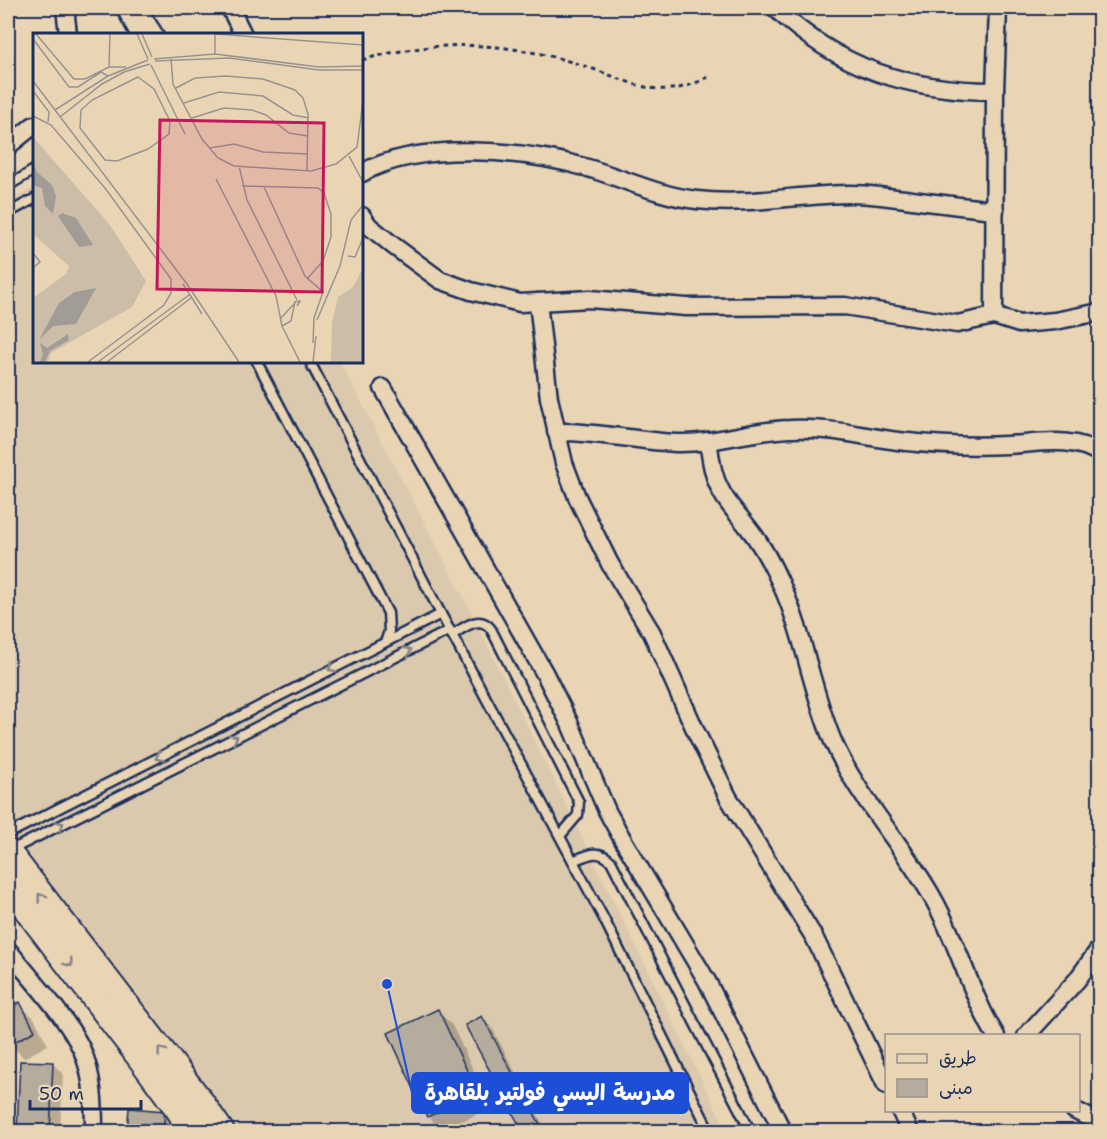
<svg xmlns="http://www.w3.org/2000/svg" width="1107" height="1139" font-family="'Shantell Sans','Playpen Sans Arabic',sans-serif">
	<rect width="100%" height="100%" fill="#e9d5b3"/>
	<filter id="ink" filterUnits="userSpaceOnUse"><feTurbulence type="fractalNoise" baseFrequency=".0167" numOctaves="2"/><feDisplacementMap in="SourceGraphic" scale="12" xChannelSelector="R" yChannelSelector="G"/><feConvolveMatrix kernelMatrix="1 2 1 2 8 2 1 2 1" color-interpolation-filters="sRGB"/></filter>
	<g filter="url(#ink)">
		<path fill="#dac9ad" d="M 34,188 L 34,362 L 340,362 L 465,600 L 727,1131 L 233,1131 L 8,837 L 8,202 Z"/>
		<g fill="#0003">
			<path d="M 8,994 L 34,1018 L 48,1045 L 24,1058 L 16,1050 L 8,1055 Z"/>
			<path d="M 438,1011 L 452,1025 L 491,1108 L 442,1130 L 428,1116 Z"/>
			<path d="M 482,1018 L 492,1028 L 547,1132 L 524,1132 Z"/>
			<path d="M 52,1063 L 63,1074 L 60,1132 L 19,1132 Z"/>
			<path d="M 164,1113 L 174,1123 L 173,1132 L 129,1132 Z"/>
		</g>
		<g fill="#b6ac9e" stroke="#1b2f5e" stroke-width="1.5">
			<path d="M 8,992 L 15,1005 L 20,1002 L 35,1031 L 9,1045 Z"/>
			<path d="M 438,1009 L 478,1094 L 427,1117 L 388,1033 Z"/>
			<path d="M 482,1016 L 544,1132 L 523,1132 L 465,1025 Z"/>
			<path d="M 20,1061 L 53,1062 L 50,1132 L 17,1132 Z"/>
			<path d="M 129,1108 L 165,1111 L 163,1132 L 127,1132 Z"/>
		</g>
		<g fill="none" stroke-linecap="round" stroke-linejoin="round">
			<g stroke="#1b2f5e" stroke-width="13">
				<g id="lane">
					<path d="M 8,186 L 34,170"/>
					<path d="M 8,213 L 34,199"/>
					<path d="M 257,362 L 388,613 L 389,631 L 386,640"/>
					<path d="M 310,362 L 441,614 L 604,919 L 710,1132"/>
					<path d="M 452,635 C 465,627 479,614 491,629 L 579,802 L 578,815 L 560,836"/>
					<path d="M 8,834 L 441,614"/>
					<path d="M 11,850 L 450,630"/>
					<path d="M 573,861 C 587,855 598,848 611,861 L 751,1132"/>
				</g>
			</g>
			<g stroke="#1b2f5e" stroke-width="21">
				<g id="street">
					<path d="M 65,8 L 68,34"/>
					<path d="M 125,8 L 139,34"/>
					<path d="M 137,8 L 154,34"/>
					<path d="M 230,8 L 243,34"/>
					<path d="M 775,8 C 838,68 909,91 995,91"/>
					<path d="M 8,146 L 34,125"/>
					<path d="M 362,173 C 422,140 525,150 588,168 C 625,179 659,196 697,200 C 748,206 800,194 851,194 C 869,194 887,197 905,199 C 935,203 965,207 995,210"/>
					<path d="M 362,216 L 369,226 L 395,247 L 440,280 L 471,291 L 520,303 L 590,299 L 686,307 L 845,306 L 957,324 L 994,316 L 1019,324 L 1055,321 L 1100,312"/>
					<path d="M 538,302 L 549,398 L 564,463 L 577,497 L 610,564 L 652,633 L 697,734 L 728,797 L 814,937 L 886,1085"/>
					<path d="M 994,316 L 995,91 L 998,8"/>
					<path d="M 383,388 L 545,674 L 570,724 L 607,811 L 623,840 L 707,981 L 783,1132"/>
					<path d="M 556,432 C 597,431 636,441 677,443 C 715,444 752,430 790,429 C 830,427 860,436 898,441 C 934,445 970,447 1007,445 C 1037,444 1073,435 1100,454"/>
					<path d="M 708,441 C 711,458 712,474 720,489 C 726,503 738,514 747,526 C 761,543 772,564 781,584 C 804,634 811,688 832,739 C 857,798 903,844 934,900 C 958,943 970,993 996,1036"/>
					<path d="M 8,950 C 30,978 67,1017 82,1050 C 93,1075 94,1104 94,1132"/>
					<path d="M 1026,1036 L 1077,980 L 1100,948"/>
					<path d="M 900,1110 L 910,1132"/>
					<path d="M 1074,1110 L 1100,1123"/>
				</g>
			</g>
			<g stroke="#1b2f5e" stroke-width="30">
				<g id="primary">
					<path d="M 8,853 L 199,1100 L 221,1132"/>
					<path d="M 8,884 L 144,1062 L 181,1112 L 190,1132"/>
				</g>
			</g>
			<path stroke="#1b2f5e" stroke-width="3" stroke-dasharray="4.5 4.5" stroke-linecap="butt" d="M 362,60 C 414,45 472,41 525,51 C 550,55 573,62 596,70 C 640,86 664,101 710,76"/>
			<use href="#lane" stroke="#e9d5b3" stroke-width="8"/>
			<use href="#street" stroke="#e9d5b3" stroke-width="16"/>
			<use href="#primary" stroke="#e9d5b3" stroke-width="26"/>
		</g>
		<defs><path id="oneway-chevron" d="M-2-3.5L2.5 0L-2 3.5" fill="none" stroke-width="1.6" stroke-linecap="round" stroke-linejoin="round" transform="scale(1.5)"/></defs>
		<g stroke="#828288">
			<use href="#oneway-chevron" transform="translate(408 651) rotate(-27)"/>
			<use href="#oneway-chevron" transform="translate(332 668) rotate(153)"/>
			<use href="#oneway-chevron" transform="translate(234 738) rotate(-27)"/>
			<use href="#oneway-chevron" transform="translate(159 757) rotate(153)"/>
			<use href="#oneway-chevron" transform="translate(60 825) rotate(-27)"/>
			<use href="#oneway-chevron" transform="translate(41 897) rotate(-128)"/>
			<use href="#oneway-chevron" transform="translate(69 963) rotate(52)"/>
			<use href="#oneway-chevron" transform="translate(161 1051) rotate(-128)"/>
		</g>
	</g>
	<g transform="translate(33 33)">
		<rect width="330" height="330" fill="#e9d5b3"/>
		<path d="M 0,104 L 77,192 L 113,248 L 99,274 L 18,320 L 15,329 L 0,329 L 0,265 L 33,241 L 36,233 L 0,201 ZM 330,235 L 330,329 L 298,329 L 299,290 L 305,264 L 320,254 Z" fill="#cbbda7"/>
		<path d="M 0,129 L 4,139 L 19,152 L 23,163 L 20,181 L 12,173 L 9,155 L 0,152 ZM 29,180 L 43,185 L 60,212 L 46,214 L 25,183 ZM 63,255 L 43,291 L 20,293 L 6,307 L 26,270 L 42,259 ZM 35,301 L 36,307 L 17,318 L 12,329 L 7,329 L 10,321 L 7,310 L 14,315 Z" fill="#a29c96"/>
		<path fill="none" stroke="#979391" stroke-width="1.5" d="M 3,1 L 41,46 L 52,46 L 76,34 L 93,34M 104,1 L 115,26M 109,1 L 119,24M 182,1 L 330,12M 182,1 L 182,21M 0,6 L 36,54 L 45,54 L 68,39 L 75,43M 121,26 L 182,21 L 286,34 L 330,33M 138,26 L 140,51 L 169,106 L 185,125 L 201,133 L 278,138 L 303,131 L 324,114 L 330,68M 122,28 L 196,25 L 286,37 L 330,37M 118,32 L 152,101M 76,34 L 77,1M 105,44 L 121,56 L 137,88 L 136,101 L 115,116 L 84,128 L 72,127 L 47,95 L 48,77 L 59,67 ZM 0,48 L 154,251 L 206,329M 143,55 L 162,45 L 193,43 L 230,46 L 262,57 L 270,65 L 275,81 L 274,137M 0,58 L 16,79 L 15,89M 151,70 L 186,59 L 230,63 L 260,82 L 276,85M 22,77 L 75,43 L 115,27M 0,83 L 18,92 L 72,155 L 138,246 L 138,260 L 131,272 L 55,329M 27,84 L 69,51 L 91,39 L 117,31M 159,85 L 191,75 L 219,77 L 233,82 L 256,100 L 275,103M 177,115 L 201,111 L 230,119 L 274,121M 316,123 L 330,149M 206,133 L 214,167 L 264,267M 183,146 L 243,263 L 249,293 L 267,329M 209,153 L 285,155 L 291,160 L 298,181 L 298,204 L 290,228 L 274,246M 231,154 L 272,243 L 290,259 L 281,285 L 280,310M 0,220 L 7,229 L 0,235M 315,223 L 322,224 L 330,205M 150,251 L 169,281M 247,286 L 262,270M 284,287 L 307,233 L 318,187 L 330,172M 249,293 L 258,288 L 262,269 L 267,268 L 264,273M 65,329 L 156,262M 74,329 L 158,265M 280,329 L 283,303"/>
		<path fill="#c2185b" fill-opacity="0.15" stroke="#c2185b" stroke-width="3" d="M 127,87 L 291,90 L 289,259 L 124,256 Z"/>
		<rect width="330" height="330" fill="none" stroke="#1b2f5e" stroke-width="3"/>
	</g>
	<path fill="none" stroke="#1d4ed8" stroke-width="2" d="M387 984L412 1093"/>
	<circle fill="#1d4ed8" stroke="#e9d5b3" stroke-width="2" cx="387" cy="984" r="6"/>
	<rect fill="#1d4ed8" stroke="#1d4ed8" stroke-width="2" x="412" y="1073" width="276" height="40" rx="6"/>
	<g font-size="22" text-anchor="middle" font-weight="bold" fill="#fff">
		<text x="550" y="1100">مدرسة اليسي فولتير بلقاهرة</text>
	</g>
	<rect width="1107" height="1139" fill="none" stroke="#e9d5b3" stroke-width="30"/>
	<rect x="15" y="15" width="1077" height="1109" fill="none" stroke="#1b2f5e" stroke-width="2" filter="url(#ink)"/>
	<rect x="885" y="1034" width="195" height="78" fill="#e9d5b3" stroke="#979391" stroke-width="1.5"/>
	<rect x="897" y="1054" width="30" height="9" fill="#e9d5b3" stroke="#979391" stroke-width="1.5"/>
	<text x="939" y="1064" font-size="18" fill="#1b2f5e">طريق</text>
	<rect x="897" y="1079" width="30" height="18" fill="#b6ac9e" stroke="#979391" stroke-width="1.5"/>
	<text x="939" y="1094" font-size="18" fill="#1b2f5e">مبنى</text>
	<path d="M30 1100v9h111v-9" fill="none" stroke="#1b2f5e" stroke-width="3"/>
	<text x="39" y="1100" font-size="18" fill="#1b2f5e" stroke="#e9d5b3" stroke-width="4.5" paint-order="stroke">50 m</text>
</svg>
